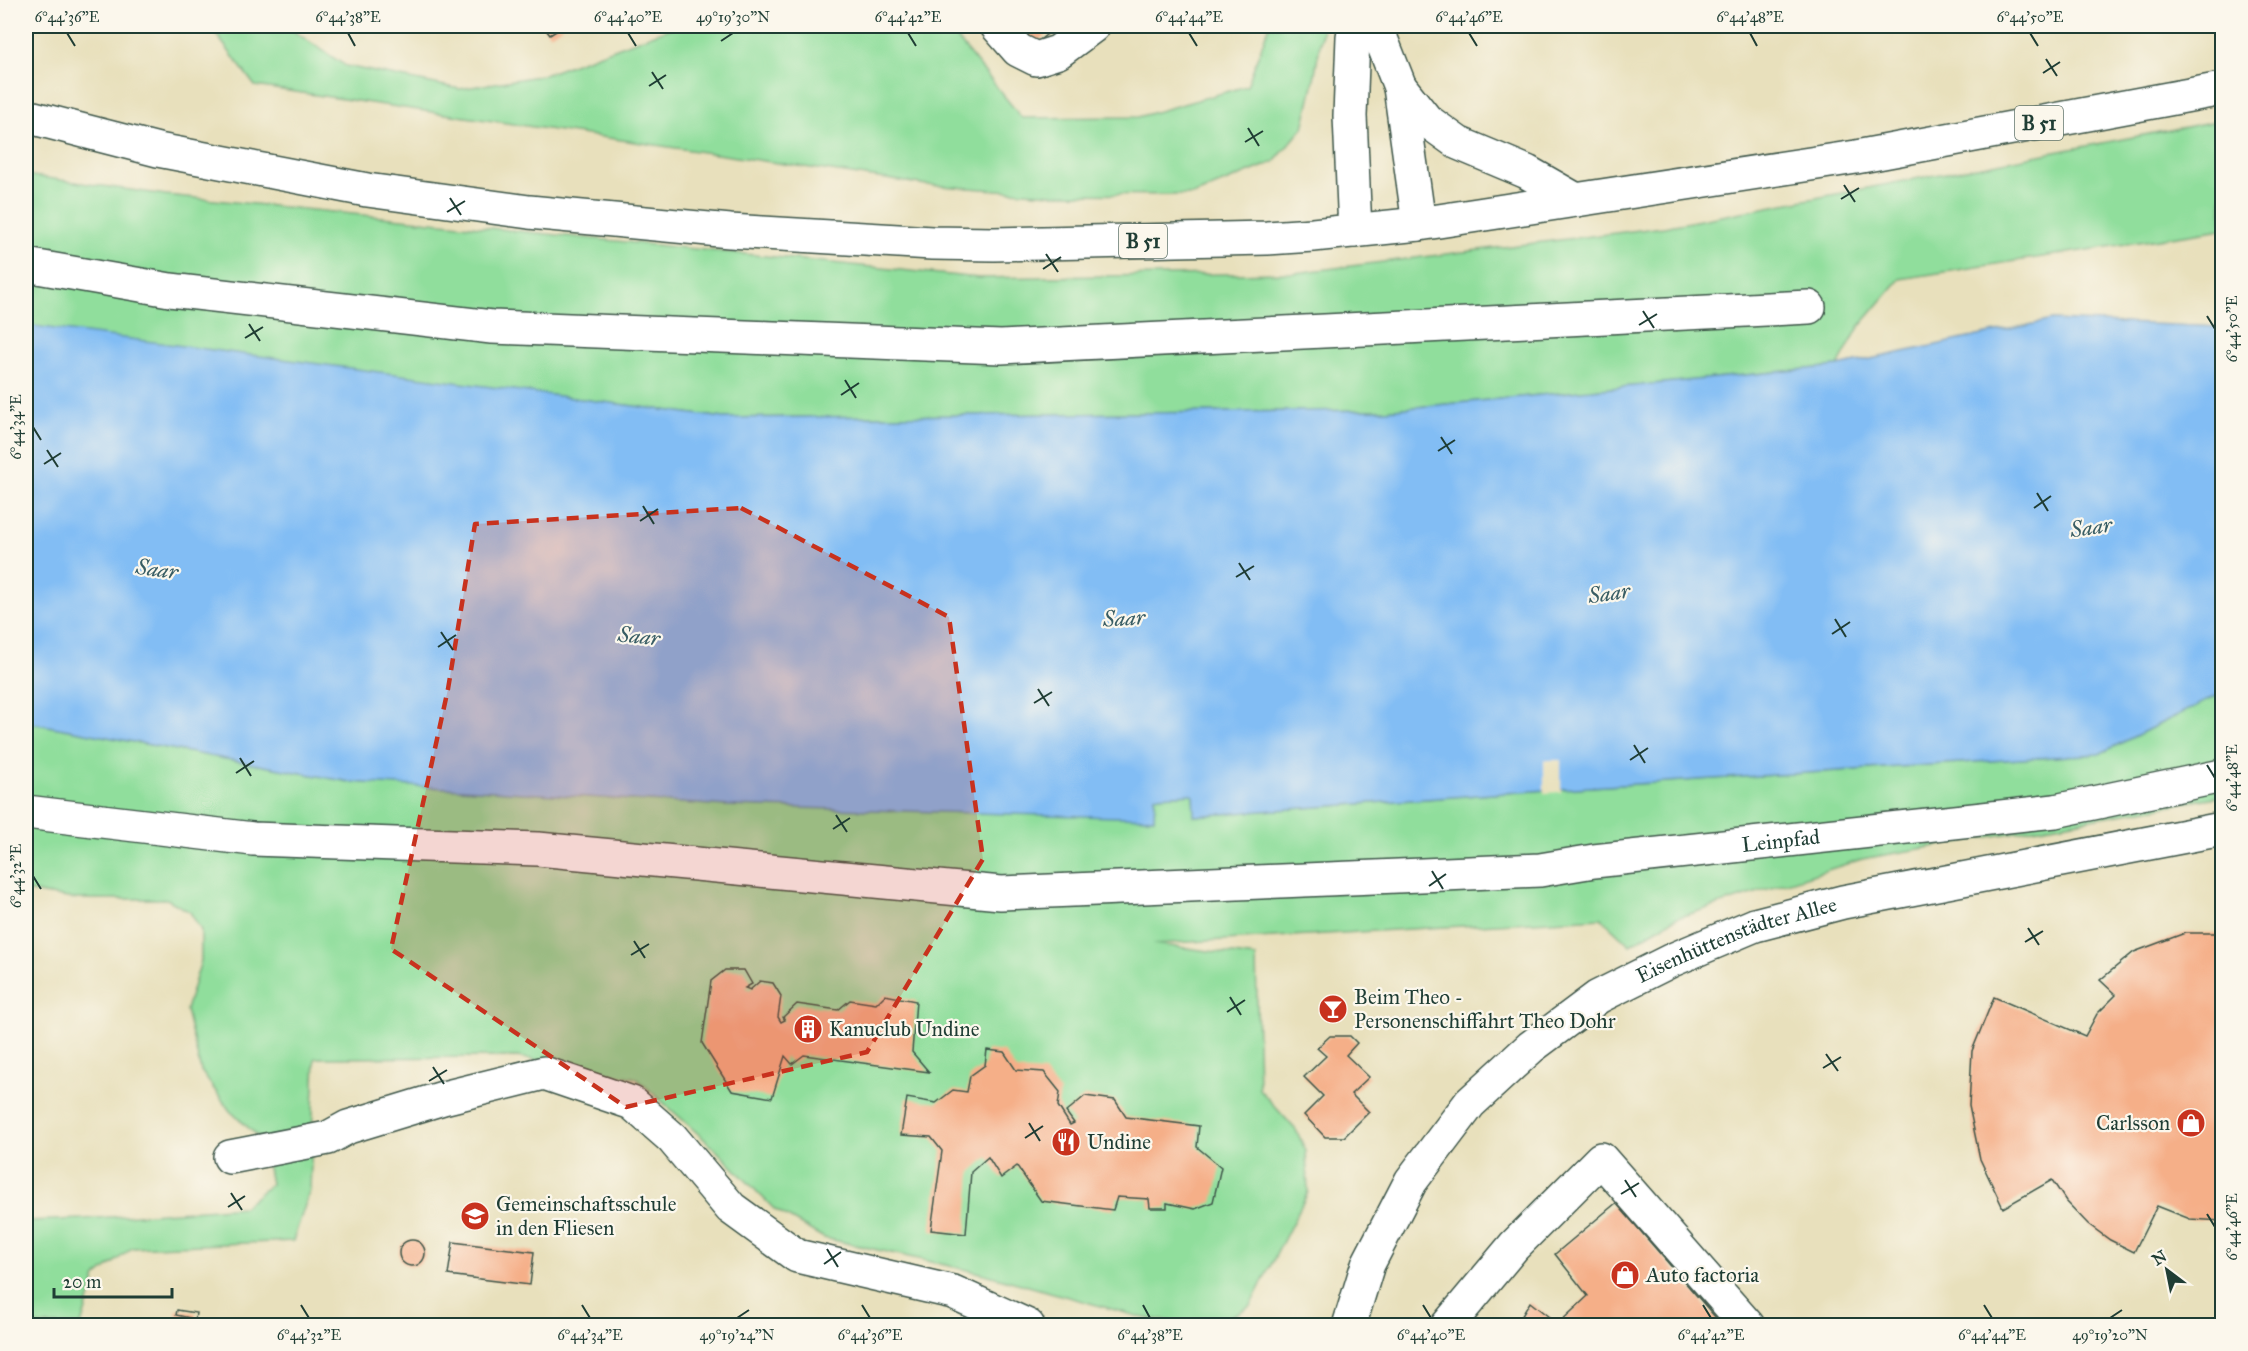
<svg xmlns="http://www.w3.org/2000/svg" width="2248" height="1351" font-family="'IM FELL Great Primer',serif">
	<rect width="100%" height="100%" fill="#fbf7ec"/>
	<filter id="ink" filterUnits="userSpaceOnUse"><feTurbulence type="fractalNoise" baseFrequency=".0167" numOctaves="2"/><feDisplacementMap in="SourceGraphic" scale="12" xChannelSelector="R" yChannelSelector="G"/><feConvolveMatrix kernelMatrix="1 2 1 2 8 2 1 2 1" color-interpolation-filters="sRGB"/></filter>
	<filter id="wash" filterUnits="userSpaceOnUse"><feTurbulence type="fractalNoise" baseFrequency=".008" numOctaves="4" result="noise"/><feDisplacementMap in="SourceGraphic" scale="24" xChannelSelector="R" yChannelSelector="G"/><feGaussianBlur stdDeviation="1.35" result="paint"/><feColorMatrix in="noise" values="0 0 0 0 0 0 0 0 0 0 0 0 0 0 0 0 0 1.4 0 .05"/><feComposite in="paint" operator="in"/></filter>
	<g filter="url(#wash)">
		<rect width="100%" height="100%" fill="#e8e0bc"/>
		<g fill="#90de9c" stroke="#588e68" stroke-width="1.5">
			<path d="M 210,26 L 286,26 L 346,66 L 460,89 L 544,75 L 676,26 L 947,26 L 1022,118 L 1138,117 L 1247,86 L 1269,26 L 1323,26 L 1313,85 L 1303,128 L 1274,162 L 1193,195 L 1052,194 L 927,185 L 255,86 Z"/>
			<path d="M 2222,120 L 2222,229 L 1900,279 L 1859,327 L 1838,366 L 1385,410 L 724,418 L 52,330 L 26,325 L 26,175 L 166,195 L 979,278 L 1295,273 L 1664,227 Z"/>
			<path d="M 2222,693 L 2222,796 L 1862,859 L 1674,919 L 1630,945 L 1601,918 L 1154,944 L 1256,957 L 1259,1089 L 1296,1130 L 1306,1151 L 1308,1192 L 1250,1306 L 1216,1325 L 1199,1325 L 1144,1318 L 981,1273 L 824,1238 L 775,1210 L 715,1149 L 636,1078 L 517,1057 L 315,1058 L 310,1190 L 293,1241 L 132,1248 L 96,1277 L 81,1325 L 26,1325 L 26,1221 L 84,1219 L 243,1207 L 271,1184 L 263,1141 L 230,1111 L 201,1071 L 186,1010 L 201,961 L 201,930 L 190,912 L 167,899 L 74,899 L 26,891 L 26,722 L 350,782 L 1154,818 L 1155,796 L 1193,794 L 1195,816 L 1560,789 L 2099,754 Z"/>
		</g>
		<path fill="#82bdf4" stroke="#507d94" stroke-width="1.5" d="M 2052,320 L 2222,327 L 2222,693 L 2099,754 L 1560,789 L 1194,816 L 1193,794 L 1155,796 L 1154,818 L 728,806 L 350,782 L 26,722 L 26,325 L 724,418 L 1385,410 L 1838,366 Z"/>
		<path fill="#e8e0bc" d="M 1544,760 L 1561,760 L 1561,792 L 1544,793 Z"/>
		<g id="blocks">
			<g fill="#f5af88">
				<path d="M 543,26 L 564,26 L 550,35 Z"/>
				<path d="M 1013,26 L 1057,26 L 1031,47 Z"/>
				<path d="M 2185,933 L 2222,933 L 2222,1221 L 2190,1219 L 2157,1206 L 2134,1252 L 2110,1240 L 2088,1224 L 2066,1201 L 2052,1180 L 2003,1208 L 1980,1159 L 1969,1106 L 1972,1051 L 1994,997 L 2085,1036 L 2097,1014 L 2116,995 L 2100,980 L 2134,952 Z"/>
				<path d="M 725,970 L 744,970 L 752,984 L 745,988 L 750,990 L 760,981 L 773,983 L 781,996 L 778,1017 L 781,1022 L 785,1020 L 783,1017 L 797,1004 L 838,1010 L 850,1000 L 876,1004 L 885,995 L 916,1001 L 912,1052 L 929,1072 L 804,1055 L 792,1064 L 785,1056 L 772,1098 L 732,1091 L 702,1043 L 711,981 Z"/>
				<path d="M 1330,1036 L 1350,1036 L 1357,1043 L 1346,1055 L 1369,1077 L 1351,1094 L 1369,1112 L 1344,1137 L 1325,1137 L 1304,1115 L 1323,1096 L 1304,1077 L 1326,1056 L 1317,1048 Z"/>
				<path d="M 987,1050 L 1004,1052 L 1016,1070 L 1044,1072 L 1060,1092 L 1058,1106 L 1070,1125 L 1074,1123 L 1066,1112 L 1085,1096 L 1115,1100 L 1126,1117 L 1199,1126 L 1197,1147 L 1221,1167 L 1213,1202 L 1195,1209 L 1167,1203 L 1167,1208 L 1150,1208 L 1149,1199 L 1117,1197 L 1113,1210 L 1041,1201 L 1017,1166 L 1001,1178 L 988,1157 L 971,1172 L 966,1234 L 931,1230 L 942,1151 L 931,1137 L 901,1135 L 907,1098 L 936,1103 L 953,1090 L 967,1092 L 970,1076 L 985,1065 Z"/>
				<path d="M 1616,1203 L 1723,1326 L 1516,1326 L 1530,1302 L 1558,1324 L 1588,1296 L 1555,1254 Z"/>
				<circle cx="412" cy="1253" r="13"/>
				<path d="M 453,1242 L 534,1252 L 530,1285 L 448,1275 Z"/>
				<path d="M 177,1310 L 196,1313 L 194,1326 L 189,1326 L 190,1318 L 176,1315 Z"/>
			</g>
		</g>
	</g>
	<g filter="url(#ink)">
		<use href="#blocks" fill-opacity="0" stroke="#3d5548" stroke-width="1.5"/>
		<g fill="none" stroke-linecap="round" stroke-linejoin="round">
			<g stroke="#3d5548" stroke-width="36">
				<g id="minor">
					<path d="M 997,26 L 1018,50 L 1036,59 L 1058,52 L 1093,26"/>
					<path d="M 26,265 L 170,290 L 492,327 L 1001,347 L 1809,307"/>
					<path id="s1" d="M 26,812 L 253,839 L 538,849 L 1001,893 L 1540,870 L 1594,861 L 2055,811 L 2222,776"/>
					<path d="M 230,1157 L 328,1138 L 348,1127 L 443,1098 L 544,1073 L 632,1103 L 672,1138 L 731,1208 L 797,1256 L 953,1292 L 1028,1326"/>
					<path id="s2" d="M 1349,1326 L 1368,1264 L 1411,1181 L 1470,1103 L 1531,1047 L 1598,997 L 1672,960 L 1755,925 L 1843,902 L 2222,829"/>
					<path d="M 1447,1326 L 1514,1246 L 1601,1159 L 1748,1326"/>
				</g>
			</g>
			<g stroke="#3d5548" stroke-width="36">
				<g id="major">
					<path d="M 1376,26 L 1400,87 L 1419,224"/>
					<path d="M 1400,87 L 1426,120 L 1458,143 L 1527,172 L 1576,200"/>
					<path d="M 26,116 L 158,150 L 367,190 L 529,212 L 730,231 L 932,243 L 994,244 L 1267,238 L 1313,235 L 1419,224 L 1856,157 L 2222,89"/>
					<path d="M 1355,231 L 1350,116 L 1353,37 L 1355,26"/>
				</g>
			</g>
			<use href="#minor" stroke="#fff" stroke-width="33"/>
			<use href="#major" stroke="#fff" stroke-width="33"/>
		</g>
	</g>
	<path fill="#c8321e" fill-opacity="0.2" stroke="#c8321e" stroke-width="4.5" stroke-dasharray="12 8" stroke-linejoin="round" d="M 741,508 L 949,617 L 983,859 L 867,1052 L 626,1107 L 391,949 L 448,689 L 475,524 Z"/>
	<path fill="none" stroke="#1f3d34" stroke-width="2" d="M 67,33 L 75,46M 348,33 L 355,46M 628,33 L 636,46M 908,33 L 916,46M 1189,33 L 1197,46M 1469,33 L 1477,46M 1750,33 L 1757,46M 2030,33 L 2038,46M 721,41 L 733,33M 2046,59 L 2057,76M 652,72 L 663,89M 2043,73 L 2060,62M 649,86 L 666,75M 1248,128 L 1259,146M 1245,142 L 1263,131M 1844,185 L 1855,202M 450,198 L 461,215M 1841,199 L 1859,188M 447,212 L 465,201M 1046,254 L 1058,272M 1043,269 L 1061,257M 1643,311 L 1654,328M 2207,316 L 2215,329M 249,324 L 260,341M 1639,325 L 1657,314M 245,338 L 263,327M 845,380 L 856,398M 841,395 L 859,383M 33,427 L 41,440M 1441,437 L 1452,454M 47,450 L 58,467M 1438,451 L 1455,440M 44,464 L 61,453M 2037,493 L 2048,511M 643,506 L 654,524M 2034,508 L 2051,496M 640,521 L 658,509M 1239,563 L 1250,580M 1236,577 L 1254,566M 1835,619 L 1846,637M 441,632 L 453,650M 1832,634 L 1850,622M 438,647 L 456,635M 1038,689 L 1049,706M 1034,703 L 1052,692M 1634,745 L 1645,763M 240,758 L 251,776M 1630,760 L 1648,748M 2207,765 L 2215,778M 236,773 L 254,761M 836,815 L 847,832M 833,829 L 850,818M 1432,871 L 1443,889M 33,876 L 41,889M 1429,886 L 1446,874M 2028,928 L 2039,945M 634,941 L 645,958M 2025,942 L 2043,931M 631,955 L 649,944M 1230,997 L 1241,1015M 1227,1012 L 1245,1000M 1826,1054 L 1838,1071M 433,1067 L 444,1084M 1823,1068 L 1841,1057M 429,1081 L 447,1070M 1029,1123 L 1040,1141M 1025,1138 L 1043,1126M 1625,1180 L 1636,1197M 231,1193 L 242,1210M 1621,1194 L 1639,1183M 228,1207 L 245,1196M 2207,1214 L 2215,1227M 827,1249 L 838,1267M 824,1264 L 841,1252M 301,1305 L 309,1318M 582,1305 L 590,1318M 862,1305 L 870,1318M 1143,1305 L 1150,1318M 1423,1305 L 1431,1318M 1703,1305 L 1711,1318M 1984,1305 L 1992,1318M 737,1318 L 749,1310M 2110,1318 L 2122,1310"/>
	<defs>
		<g id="bar-disc" transform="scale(1.5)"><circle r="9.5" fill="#c8321e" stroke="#fbf7ec"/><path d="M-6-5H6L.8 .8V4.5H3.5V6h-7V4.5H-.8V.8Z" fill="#fff"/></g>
		<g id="building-disc" transform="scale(1.5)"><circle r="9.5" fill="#c8321e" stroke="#fbf7ec"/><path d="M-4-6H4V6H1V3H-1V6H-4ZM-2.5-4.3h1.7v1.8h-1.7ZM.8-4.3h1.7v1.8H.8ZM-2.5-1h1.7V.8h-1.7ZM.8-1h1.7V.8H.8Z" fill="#fff"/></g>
		<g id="shop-disc" transform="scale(1.5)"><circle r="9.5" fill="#c8321e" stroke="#fbf7ec"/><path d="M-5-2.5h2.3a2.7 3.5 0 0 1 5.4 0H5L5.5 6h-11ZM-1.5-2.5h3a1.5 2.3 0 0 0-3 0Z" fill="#fff"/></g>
		<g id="restaurant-disc" transform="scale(1.5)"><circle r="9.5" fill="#c8321e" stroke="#fbf7ec"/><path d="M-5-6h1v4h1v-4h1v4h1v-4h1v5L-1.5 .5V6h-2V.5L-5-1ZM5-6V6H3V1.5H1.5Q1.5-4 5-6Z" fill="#fff"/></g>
		<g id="school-disc" transform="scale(1.5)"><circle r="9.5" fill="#c8321e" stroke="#fbf7ec"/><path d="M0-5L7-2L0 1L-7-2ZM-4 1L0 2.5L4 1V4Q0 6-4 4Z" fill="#fff"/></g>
	</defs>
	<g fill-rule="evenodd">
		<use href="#bar-disc" x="1333" y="1009"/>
		<use href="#building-disc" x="808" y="1029"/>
		<use href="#shop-disc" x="2191" y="1123"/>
		<use href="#restaurant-disc" x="1066" y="1142"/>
		<use href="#school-disc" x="475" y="1216"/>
		<use href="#shop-disc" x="1625" y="1275"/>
	</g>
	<g text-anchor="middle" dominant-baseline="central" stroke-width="4.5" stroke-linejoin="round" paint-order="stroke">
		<g fill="#fbf7ec" stroke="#61756b" stroke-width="1.5">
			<rect x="2015" y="106" width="48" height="34" rx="4.5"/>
			<rect x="1119" y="224" width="48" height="34" rx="4.5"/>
		</g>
		<g font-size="20" font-weight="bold" fill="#1f3d34">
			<text x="2039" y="123">B 51</text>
			<text x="1143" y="241">B 51</text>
		</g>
		<g font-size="21" fill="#1f3d34" stroke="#fbf7ec">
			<text stroke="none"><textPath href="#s1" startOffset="1761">Leinpfad</textPath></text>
			<text stroke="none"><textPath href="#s2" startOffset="573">Eisenhüttenstädter Allee</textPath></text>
		</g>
		<g font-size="21" fill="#1f3d34" stroke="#fbf7ec" text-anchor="start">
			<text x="1354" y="997">Beim Theo -<tspan x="1354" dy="24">Personenschiffahrt Theo Dohr</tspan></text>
			<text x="829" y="1029">Kanuclub Undine</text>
			<text x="2170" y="1123" text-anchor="end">Carlsson</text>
			<text x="1087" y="1142">Undine</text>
			<text x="496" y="1204">Gemeinschaftsschule<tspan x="496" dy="24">in den Fliesen</tspan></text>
			<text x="1646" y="1275">Auto factoria</text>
		</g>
		<g font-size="22" font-style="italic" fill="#385d64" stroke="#fbf7ec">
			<text transform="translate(2091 527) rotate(-8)">Saar</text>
			<text transform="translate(157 569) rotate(8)">Saar</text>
			<text transform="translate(1609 593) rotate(-8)">Saar</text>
			<text transform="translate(1124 618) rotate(-3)">Saar</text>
			<text transform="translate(639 636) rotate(6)">Saar</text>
		</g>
	</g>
	<rect width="2248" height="1351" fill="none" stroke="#fbf7ec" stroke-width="66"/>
	<g transform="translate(2167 1270) rotate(328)" stroke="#fbf7ec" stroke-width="4.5" paint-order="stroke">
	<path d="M0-4.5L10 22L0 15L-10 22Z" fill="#1f3d34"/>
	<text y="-9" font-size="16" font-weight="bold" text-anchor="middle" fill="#1f3d34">N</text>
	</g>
	<path d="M54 1288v9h118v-9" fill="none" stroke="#1f3d34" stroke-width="3"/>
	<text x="63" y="1288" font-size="18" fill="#1f3d34" stroke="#fbf7ec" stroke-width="4.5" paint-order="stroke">20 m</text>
	<rect x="33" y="33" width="2182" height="1285" fill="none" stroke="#1f3d34" stroke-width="2"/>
	<g font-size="15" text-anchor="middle" fill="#1f3d34">
		<text x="67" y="22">6°44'36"E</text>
		<text x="348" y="22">6°44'38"E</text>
		<text x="628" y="22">6°44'40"E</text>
		<text x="733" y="22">49°19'30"N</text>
		<text x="908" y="22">6°44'42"E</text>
		<text x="1189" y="22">6°44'44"E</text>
		<text x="1469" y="22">6°44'46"E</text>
		<text x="1750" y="22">6°44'48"E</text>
		<text x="2030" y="22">6°44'50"E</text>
		<text transform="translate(2232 329) rotate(-90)" y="5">6°44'50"E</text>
		<text transform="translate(16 427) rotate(-90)" y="5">6°44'34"E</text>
		<text transform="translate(2232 778) rotate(-90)" y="5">6°44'48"E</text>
		<text transform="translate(16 876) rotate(-90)" y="5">6°44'32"E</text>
		<text transform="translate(2232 1227) rotate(-90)" y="5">6°44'46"E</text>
		<text x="309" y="1340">6°44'32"E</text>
		<text x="590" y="1340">6°44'34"E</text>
		<text x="737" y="1340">49°19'24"N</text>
		<text x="870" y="1340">6°44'36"E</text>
		<text x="1150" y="1340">6°44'38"E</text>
		<text x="1431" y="1340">6°44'40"E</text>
		<text x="1711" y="1340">6°44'42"E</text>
		<text x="1992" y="1340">6°44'44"E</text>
		<text x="2110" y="1340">49°19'20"N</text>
	</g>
</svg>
